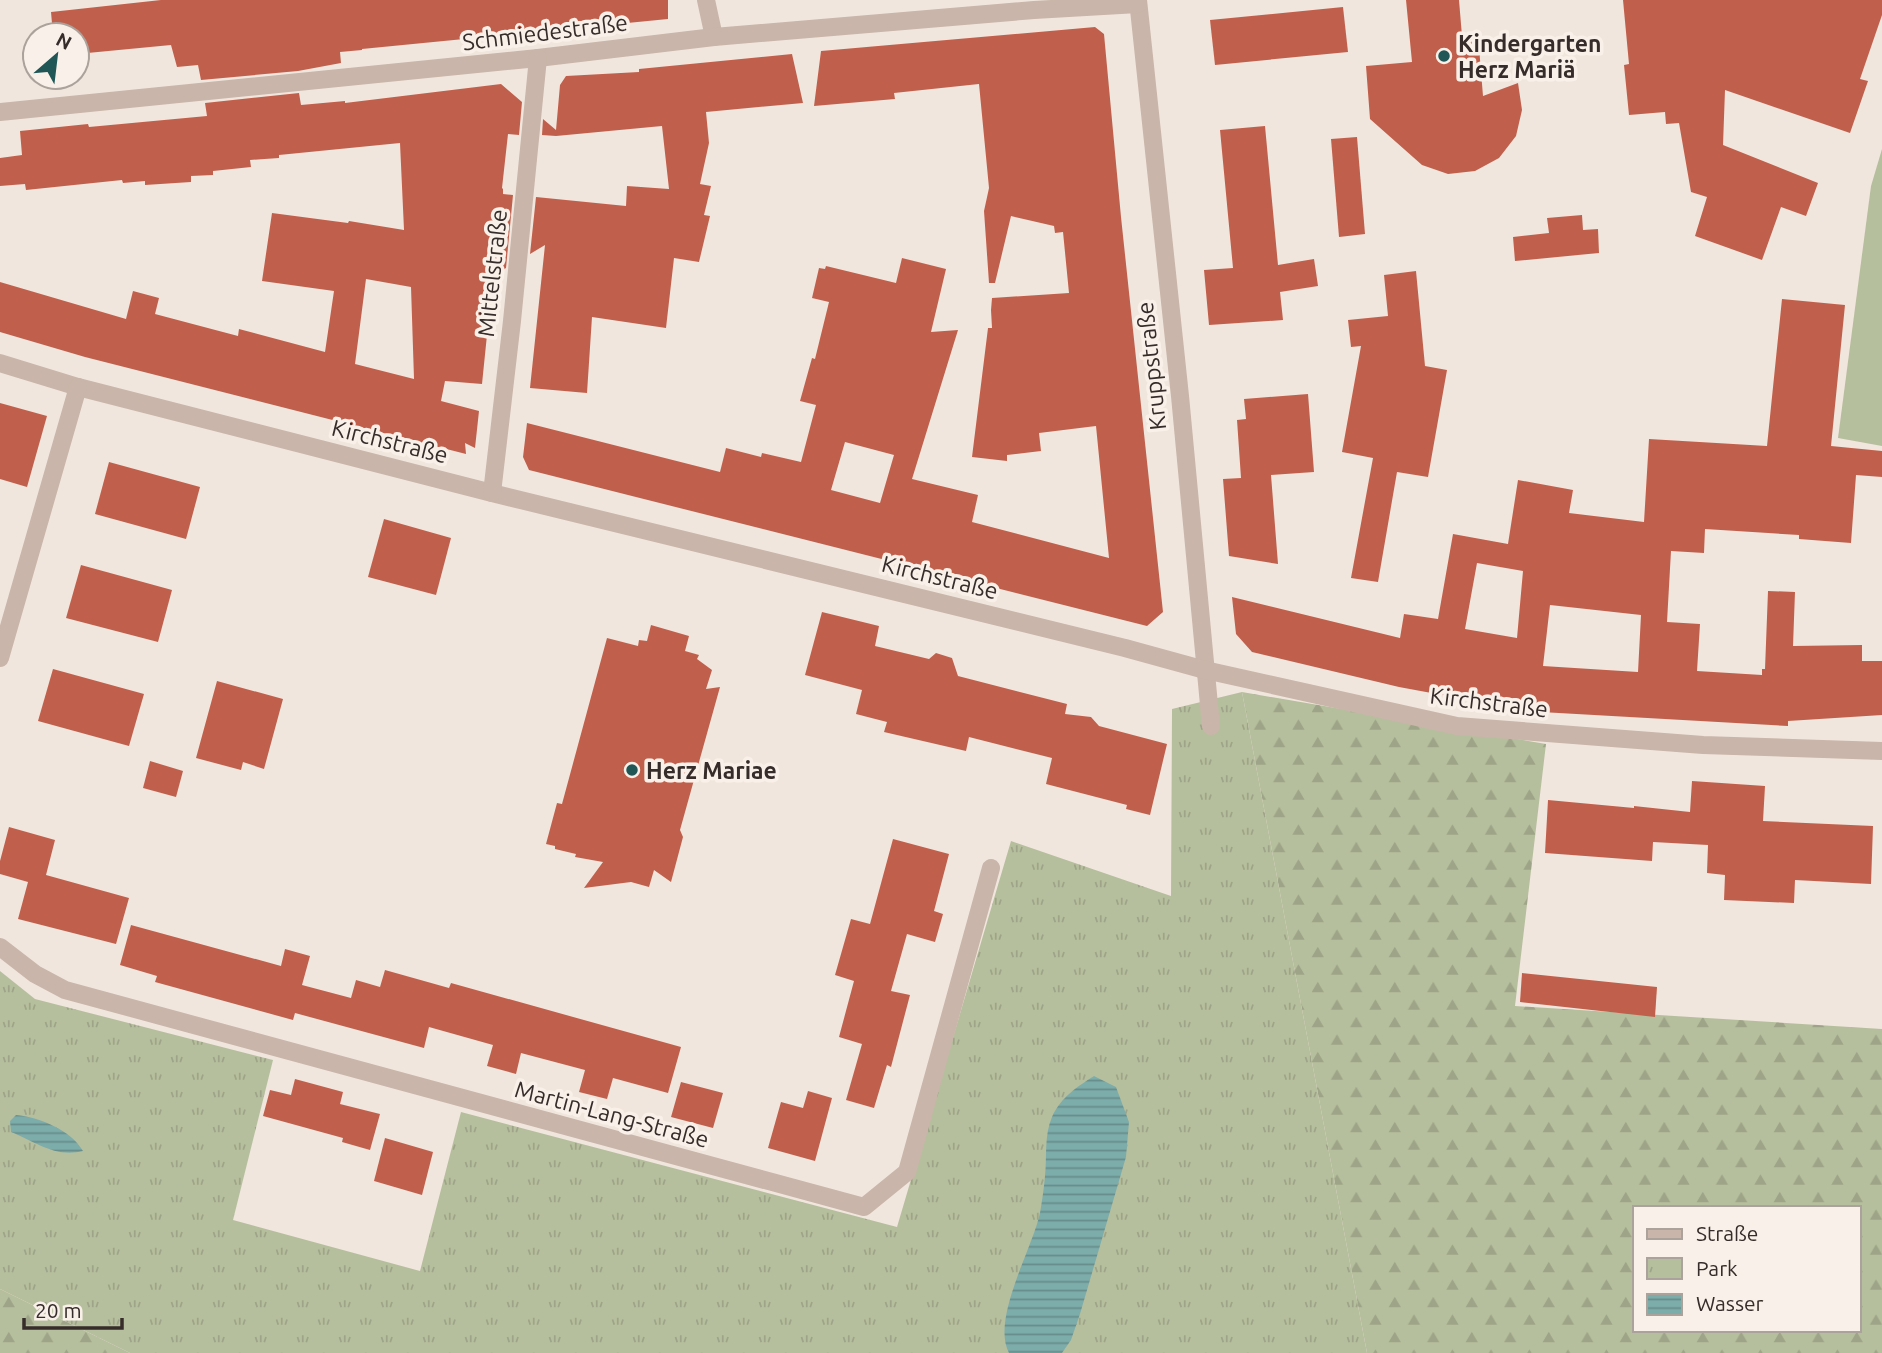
<svg xmlns="http://www.w3.org/2000/svg" width="1882" height="1353" font-family="Ubuntu,sans-serif">
	<defs>
		<pattern id="forest-firs" width="22" height="20" patternUnits="userSpaceOnUse" patternTransform="scale(1.75)"><rect width="22" height="20" fill="#b6bf9d"/><path d="M5 1l3.5 6h-7zM16 11l3.5 6h-7z" fill="#9da487"/></pattern>
		<pattern id="park-tufts" width="24" height="20" patternUnits="userSpaceOnUse" patternTransform="scale(1.75)"><rect width="24" height="20" fill="#b6bf9d"/><path d="M3 7l-1-3M5 7V3M7 7l1-3M15 17l-1-3M17 17v-4M19 17l1-3" fill="none" stroke="#9da487"/></pattern>
		<pattern id="water-rules" width="6" height="5" patternUnits="userSpaceOnUse" patternTransform="scale(1.75)"><rect width="6" height="5" fill="#7dadab"/><path d="M0 2.5h6" fill="none" stroke="#678d8b"/></pattern>
	</defs>
	<rect width="100%" height="100%" fill="#f1e6dd"/>
	<path fill="#b6bf9d" d="M 1882,149 L 1882,446 L 1838,438 L 1871,186 Z"/>
	<g fill="url(#forest-firs)" fill-rule="evenodd">
		<path d="M 1242,692 L 1546,744 L 1515,1006 L 1882,1029 L 1882,1353 L 1367,1353 ZM 1635,1208 L 1859,1208 L 1859,1330 L 1635,1330 Z"/>
		<path d="M 0,1289 L 130,1353 L 0,1353 Z"/>
	</g>
	<path fill="url(#park-tufts)" d="M 1242,692 L 1367,1353 L 130,1353 L 0,1289 L 0,971 L 35,999 L 273,1060 L 233,1220 L 420,1271 L 461,1112 L 897,1227 L 1011,841 L 1171,896 L 1172,709 Z"/>
	<g fill="url(#water-rules)">
		<path d="M 1094,1076 L 1116,1087 L 1129,1122 L 1126,1157 L 1080,1314 L 1071,1340 L 1062,1353 L 1009,1353 C 991,1319 1032,1250 1040,1213 C 1042,1201 1044,1188 1045,1176 C 1047,1157 1044,1135 1052,1117 C 1061,1097 1077,1087 1094,1076 Z"/>
		<path d="M 16,1115 C 39,1117 71,1130 83,1151 C 55,1158 36,1142 11,1132 L 10,1121 Z"/>
	</g>
	<g fill="#c0604c" fill-rule="evenodd">
		<path d="M 161,0 L 668,0 L 668,19 L 362,49 L 362,50 L 340,52 L 341,63 L 298,71 L 201,80 L 198,65 L 177,67 L 171,45 L 77,54 L 77,35 L 53,35 L 51,12 Z"/>
		<path d="M 1406,0 L 1459,0 L 1462,36 L 1478,35 L 1483,96 L 1518,83 L 1522,110 L 1516,136 L 1499,158 L 1475,171 L 1448,174 L 1422,165 L 1370,119 L 1366,66 L 1412,62 Z"/>
		<path d="M 1623,0 L 1882,0 L 1882,15 L 1860,79 L 1868,81 L 1850,133 L 1725,90 L 1723,145 L 1818,183 L 1806,216 L 1781,207 L 1762,260 L 1695,236 L 1707,197 L 1691,192 L 1679,123 L 1666,124 L 1665,112 L 1629,115 L 1624,65 L 1629,64 Z"/>
		<path d="M 1343,7 L 1348,52 L 1215,65 L 1210,20 Z"/>
		<path d="M 1095,27 L 1104,34 L 1121,217 L 1163,612 L 1147,626 L 529,470 L 523,457 L 527,423 L 720,472 L 726,448 L 761,457 L 762,453 L 801,462 L 816,405 L 800,401 L 812,358 L 815,359 L 829,302 L 812,298 L 819,268 L 825,269 L 826,266 L 896,283 L 902,258 L 946,269 L 931,332 L 958,330 L 912,479 L 978,495 L 972,522 L 1109,558 L 1096,426 L 1039,433 L 1041,451 L 1007,455 L 1007,461 L 972,457 L 988,328 L 992,328 L 991,310 L 992,298 L 1069,293 L 1063,232 L 1055,233 L 1054,226 L 1011,216 L 995,283 L 989,283 L 984,211 L 989,188 L 979,84 L 894,93 L 895,99 L 814,106 L 821,51 ZM 845,442 L 894,455 L 880,503 L 831,490 Z"/>
		<path d="M 792,54 L 803,103 L 706,112 L 709,143 L 700,184 L 711,186 L 704,215 L 710,216 L 699,262 L 674,258 L 666,328 L 592,317 L 587,393 L 530,388 L 545,245 L 530,254 L 536,197 L 626,206 L 627,186 L 669,189 L 662,126 L 556,136 L 542,135 L 543,119 L 556,130 L 560,85 L 566,76 L 639,72 L 639,69 Z"/>
		<path d="M 501,84 L 522,102 L 519,135 L 508,134 L 502,188 L 503,189 L 503,194 L 513,195 L 506,268 L 493,276 L 482,384 L 445,381 L 441,401 L 479,411 L 475,448 L 465,443 L 466,454 L 85,357 L 0,332 L 0,282 L 126,319 L 133,291 L 159,298 L 155,314 L 238,336 L 239,329 L 325,352 L 334,291 L 262,281 L 272,213 L 348,223 L 349,221 L 404,230 L 400,143 L 279,155 L 279,158 L 250,160 L 251,167 L 213,171 L 213,175 L 191,176 L 191,182 L 145,185 L 145,181 L 123,183 L 122,180 L 26,190 L 25,184 L 0,186 L 0,158 L 22,155 L 20,131 L 88,124 L 89,127 L 207,116 L 205,103 L 299,93 L 301,105 L 345,101 L 345,103 ZM 366,279 L 411,287 L 414,379 L 355,364 Z"/>
		<path d="M 1265,126 L 1278,265 L 1314,259 L 1318,286 L 1280,292 L 1283,320 L 1209,325 L 1204,270 L 1233,268 L 1220,130 Z"/>
		<path d="M 1357,137 L 1365,234 L 1339,237 L 1331,139 Z"/>
		<path d="M 1582,215 L 1583,230 L 1598,229 L 1599,253 L 1515,261 L 1513,237 L 1549,233 L 1547,218 Z"/>
		<path d="M 1416,271 L 1425,366 L 1447,370 L 1428,477 L 1397,472 L 1378,582 L 1351,578 L 1373,458 L 1342,452 L 1361,346 L 1351,347 L 1348,320 L 1388,316 L 1384,275 Z"/>
		<path d="M 1782,299 L 1845,305 L 1831,446 L 1882,451 L 1882,477 L 1856,475 L 1851,543 L 1799,539 L 1799,535 L 1705,529 L 1704,553 L 1671,551 L 1667,622 L 1700,624 L 1697,671 L 1762,675 L 1762,669 L 1765,669 L 1768,591 L 1795,592 L 1793,646 L 1862,645 L 1862,661 L 1882,661 L 1882,715 L 1788,721 L 1788,726 L 1541,712 L 1541,707 L 1454,692 L 1453,697 L 1399,687 L 1252,652 L 1236,634 L 1232,597 L 1400,638 L 1404,614 L 1438,619 L 1453,534 L 1508,544 L 1518,480 L 1573,490 L 1569,513 L 1644,522 L 1649,439 L 1767,446 ZM 1477,563 L 1523,571 L 1517,638 L 1465,629 ZM 1550,605 L 1641,615 L 1638,672 L 1543,666 Z"/>
		<path d="M 1308,394 L 1314,472 L 1271,475 L 1278,564 L 1229,556 L 1223,479 L 1241,478 L 1237,420 L 1246,419 L 1244,399 Z"/>
		<path d="M 0,403 L 47,416 L 27,487 L 0,479 Z"/>
		<path d="M 109,462 L 200,487 L 186,539 L 95,514 Z"/>
		<path d="M 384,519 L 451,538 L 436,595 L 368,577 Z"/>
		<path d="M 81,565 L 172,590 L 158,642 L 66,618 Z"/>
		<path d="M 822,612 L 879,626 L 875,646 L 929,659 L 936,653 L 952,658 L 958,676 L 1067,704 L 1065,714 L 1091,717 L 1099,726 L 1167,744 L 1150,815 L 1126,809 L 1127,805 L 1046,784 L 1052,758 L 969,737 L 966,751 L 884,732 L 887,722 L 856,714 L 862,690 L 805,675 Z"/>
		<path d="M 651,625 L 689,636 L 685,651 L 699,655 L 697,659 L 712,670 L 706,689 L 720,687 L 680,830 L 683,837 L 671,882 L 654,870 L 649,887 L 631,882 L 584,888 L 603,862 L 575,857 L 576,854 L 555,849 L 555,846 L 546,844 L 557,803 L 562,804 L 607,638 L 638,646 L 639,640 L 647,641 Z"/>
		<path d="M 53,669 L 144,694 L 129,746 L 38,721 Z"/>
		<path d="M 217,681 L 283,699 L 264,769 L 243,762 L 241,770 L 196,758 Z"/>
		<path d="M 150,761 L 183,771 L 176,797 L 143,788 Z"/>
		<path d="M 1692,781 L 1765,786 L 1763,821 L 1873,826 L 1871,884 L 1795,880 L 1794,903 L 1724,900 L 1725,875 L 1707,873 L 1708,845 L 1653,842 L 1652,861 L 1545,853 L 1548,800 L 1634,808 L 1634,806 L 1690,812 Z"/>
		<path d="M 9,827 L 55,840 L 46,875 L 129,898 L 116,944 L 18,919 L 28,882 L 0,874 L 0,861 Z"/>
		<path d="M 893,839 L 949,854 L 934,911 L 943,914 L 935,942 L 907,934 L 891,991 L 910,995 L 891,1067 L 887,1065 L 874,1108 L 846,1100 L 862,1044 L 839,1037 L 854,981 L 835,975 L 851,919 L 870,924 Z"/>
		<path d="M 131,925 L 281,966 L 285,949 L 310,956 L 302,985 L 351,998 L 356,980 L 380,987 L 385,970 L 449,988 L 451,983 L 681,1047 L 668,1093 L 613,1078 L 607,1099 L 579,1092 L 585,1070 L 521,1053 L 516,1074 L 487,1066 L 493,1045 L 429,1027 L 424,1048 L 295,1013 L 293,1020 L 155,982 L 157,976 L 120,965 Z"/>
		<path d="M 1522,973 L 1657,987 L 1655,1017 L 1520,1002 Z"/>
		<path d="M 295,1079 L 343,1092 L 340,1104 L 380,1114 L 370,1150 L 342,1142 L 343,1138 L 263,1116 L 270,1090 L 291,1095 Z"/>
		<path d="M 681,1082 L 723,1093 L 713,1128 L 671,1117 Z"/>
		<path d="M 808,1091 L 832,1098 L 815,1161 L 768,1148 L 781,1102 L 803,1108 Z"/>
		<path d="M 385,1138 L 433,1152 L 422,1195 L 374,1181 Z"/>
	</g>
	<g fill="none" stroke-linecap="round" stroke-linejoin="round">
		<g stroke="#c9b5a9" stroke-width="18">
			<path d="M 706,0 L 714,37"/>
			<path d="M 1138,0 L 1180,396 L 1211,726"/>
			<path d="M 0,112 L 538,58 L 714,37 L 1034,10 L 1138,4"/>
			<path d="M 0,363 L 78,387 L 492,493 L 1125,648 L 1205,670 L 1457,726 L 1703,745 L 1882,751"/>
			<path d="M 492,493 L 512,321 L 538,58"/>
			<path d="M 0,658 L 78,387"/>
			<path d="M 0,947 L 35,974 L 65,990 L 864,1207 L 907,1172 L 991,868"/>
		</g>
	</g>
	<g fill="#205656" stroke="#f9f1e9" stroke-width="2.5">
		<circle cx="1444" cy="56" r="7"/>
		<circle cx="632" cy="770" r="7"/>
	</g>
	<g text-anchor="middle" dominant-baseline="central" stroke-width="7" stroke-linejoin="round" paint-order="stroke">
		<g font-size="23" fill="#362c29" stroke="#f9f1e9">
			<text transform="translate(545 32) rotate(-7)">Schmiedestraße</text>
			<text transform="translate(492 273) rotate(-84)">Mittelstraße</text>
			<text transform="translate(1151 366) rotate(-96)">Kruppstraße</text>
			<text transform="translate(390 441) rotate(14)">Kirchstraße</text>
			<text transform="translate(940 577) rotate(14)">Kirchstraße</text>
			<text transform="translate(1489 702) rotate(7)">Kirchstraße</text>
			<text transform="translate(612 1114) rotate(15)">Martin-Lang-Straße</text>
		</g>
		<g font-size="23" font-weight="bold" fill="#362c29" stroke="#f9f1e9" text-anchor="start">
			<text x="1458" y="43">Kindergarten<tspan x="1458" dy="26">Herz Mariä</tspan></text>
			<text x="646" y="770">Herz Mariae</text>
		</g>
	</g>
	<rect x="1633" y="1206" width="228" height="126" fill="#f9f1e9" stroke="#aba29c" stroke-width="2"/>
	<rect x="1647" y="1229" width="35" height="10" fill="#c9b5a9" stroke="#aba29c" stroke-width="2"/>
	<text x="1696" y="1241" font-size="21" fill="#362c29">Straße</text>
	<rect x="1647" y="1258" width="35" height="21" fill="url(#park-tufts)" stroke="#aba29c" stroke-width="2"/>
	<text x="1696" y="1276" font-size="21" fill="#362c29">Park</text>
	<rect x="1647" y="1294" width="35" height="21" fill="url(#water-rules)" stroke="#aba29c" stroke-width="2"/>
	<text x="1696" y="1311" font-size="21" fill="#362c29">Wasser</text>
	<g transform="translate(56 56) rotate(28)"><circle r="33" fill="#f9f1e9" stroke="#aba29c" stroke-width="2"/>
	<path d="M0-5L12 26L0 18L-12 26Z" fill="#205656"/>
	<text y="-10" font-size="19" font-weight="bold" text-anchor="middle" fill="#362c29">N</text>
	</g>
	<path d="M24 1318v10h98v-10" fill="none" stroke="#362c29" stroke-width="3.5"/>
	<text x="35" y="1318" font-size="21" fill="#362c29" stroke="#f9f1e9" stroke-width="5" paint-order="stroke">20 m</text>
</svg>
